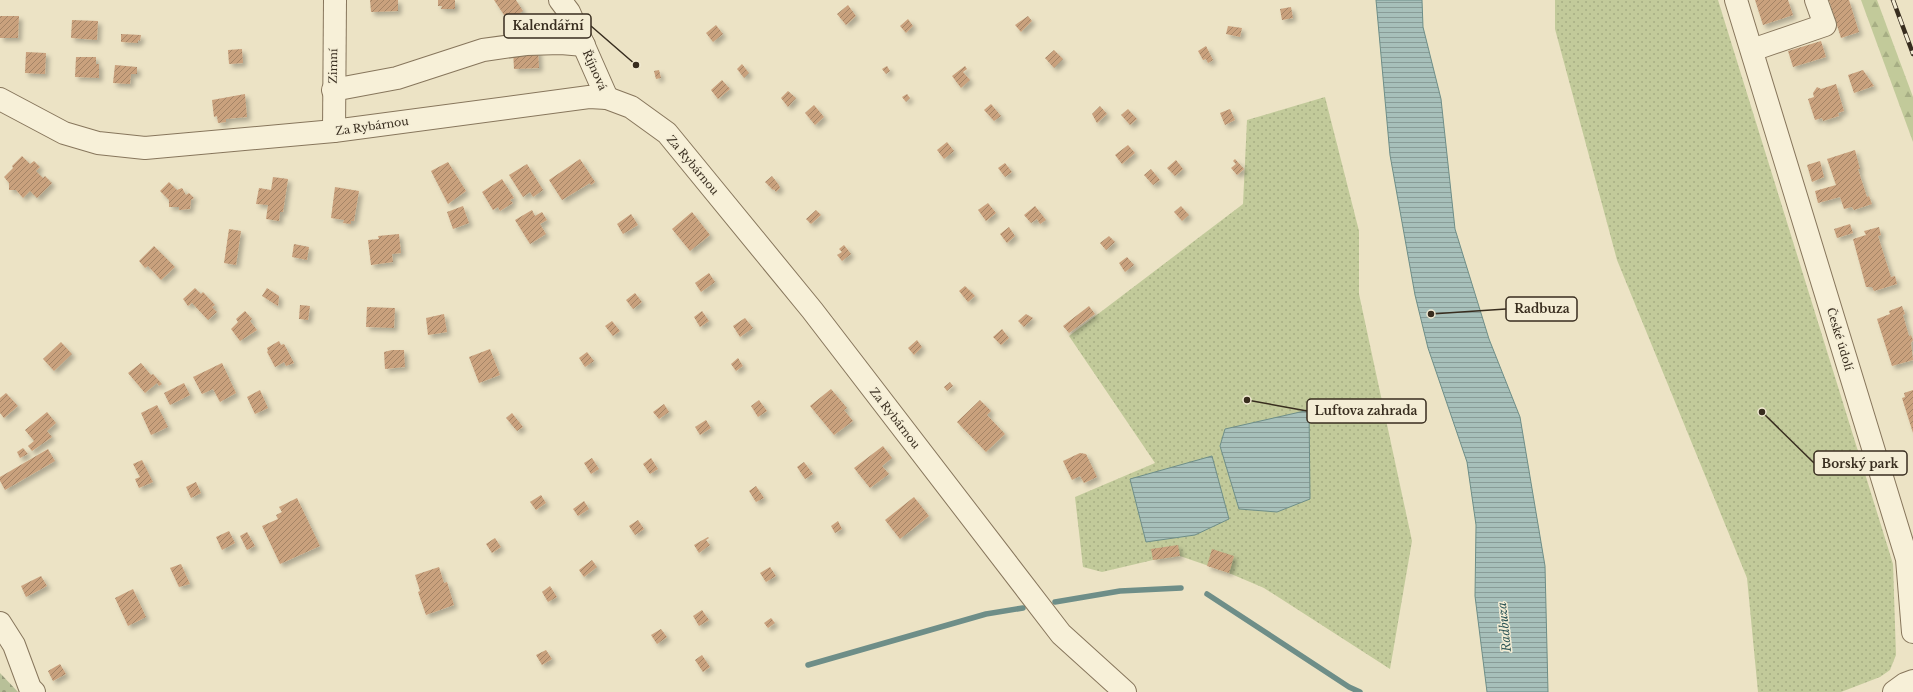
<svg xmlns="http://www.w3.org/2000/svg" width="1913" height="692" font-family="'Libre Baskerville',serif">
	<defs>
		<pattern id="forest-firs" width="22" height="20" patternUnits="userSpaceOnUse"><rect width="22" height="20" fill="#c2ca9a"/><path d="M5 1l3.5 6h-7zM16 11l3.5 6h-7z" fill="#a7ae84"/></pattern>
		<pattern id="cemetery-stones" width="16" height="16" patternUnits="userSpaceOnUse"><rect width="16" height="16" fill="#b8c098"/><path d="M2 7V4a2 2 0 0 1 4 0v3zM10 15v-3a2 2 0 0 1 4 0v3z" fill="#979c7b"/></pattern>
		<pattern id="park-dots" width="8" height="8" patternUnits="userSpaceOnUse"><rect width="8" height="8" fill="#c2ca9a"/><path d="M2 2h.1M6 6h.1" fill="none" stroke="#a7ae84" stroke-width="1.8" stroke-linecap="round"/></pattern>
		<pattern id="water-rules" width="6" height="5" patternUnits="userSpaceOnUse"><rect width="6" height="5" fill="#a7c0ba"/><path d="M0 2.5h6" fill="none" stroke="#899c97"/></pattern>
		<pattern id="building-hatch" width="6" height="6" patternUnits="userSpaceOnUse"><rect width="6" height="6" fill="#c9a17d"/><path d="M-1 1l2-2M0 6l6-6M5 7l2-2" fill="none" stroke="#a48466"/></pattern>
		<filter id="shadow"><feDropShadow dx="3.5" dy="3.5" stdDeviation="2" flood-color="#0004"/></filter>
	</defs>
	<rect width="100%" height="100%" fill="#ece3c5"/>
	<path fill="url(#forest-firs)" d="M 1861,0 L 1877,0 L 1913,97 L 1913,142 Z"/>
	<path fill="url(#cemetery-stones)" d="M 0,673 L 18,692 L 0,692 Z"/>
	<g fill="url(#park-dots)">
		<path d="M 1555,0 L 1718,0 L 1893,564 L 1896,655 L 1890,670 L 1880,677 L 1841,692 L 1758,692 L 1747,578 L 1617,260 L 1555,29 Z"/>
		<path d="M 1325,97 L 1359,231 L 1359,294 L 1412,541 L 1390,669 L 1264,588 L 1229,573 L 1180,556 L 1153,560 L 1102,572 L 1083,567 L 1075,497 L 1155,463 L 1069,336 L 1243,204 L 1247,120 Z"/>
	</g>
	<g fill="url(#water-rules)" stroke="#6e8e88">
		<path d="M 1376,0 L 1422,0 L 1423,27 L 1441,99 L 1455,229 L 1489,339 L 1520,417 L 1545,566 L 1548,692 L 1487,692 L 1475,596 L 1476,525 L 1467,462 L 1428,348 L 1415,295 L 1390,155 Z"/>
		<path d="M 1309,410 L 1310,499 L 1277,512 L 1239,509 L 1220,446 L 1225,429 Z"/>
		<path d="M 1212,456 L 1229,519 L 1195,535 L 1146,542 L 1130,479 Z"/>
	</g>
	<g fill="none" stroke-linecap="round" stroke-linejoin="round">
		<g stroke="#6e8e88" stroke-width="5.5">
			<path d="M 1207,594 L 1349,687 L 1360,692"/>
			<path d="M 1055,602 L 1120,591 L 1181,588"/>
			<path d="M 808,665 L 986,614 L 1023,608"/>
		</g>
	</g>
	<g fill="url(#building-hatch)" filter="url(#shadow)">
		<path d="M 370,0 L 398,0 L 398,11 L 371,12 Z"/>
		<path d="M 438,0 L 455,0 L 455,9 L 441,9 L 442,6 L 438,6 Z"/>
		<path d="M 494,0 L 516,0 L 523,11 L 508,21 Z"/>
		<path d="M 1755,0 L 1788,0 L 1793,15 L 1763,25 Z"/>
		<path d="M 1829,0 L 1849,0 L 1859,32 L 1841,38 Z"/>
		<path d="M 848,5 L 856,16 L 846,25 L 837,14 Z"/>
		<path d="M 1291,7 L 1293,18 L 1282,20 L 1280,9 Z"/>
		<path d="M 0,16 L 19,16 L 18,38 L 0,38 Z"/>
		<path d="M 1028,16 L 1032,21 L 1021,32 L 1015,25 Z"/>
		<path d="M 908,19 L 913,26 L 906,33 L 900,26 Z"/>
		<path d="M 72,20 L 98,21 L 97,40 L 71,38 Z"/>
		<path d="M 716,25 L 723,34 L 713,42 L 706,33 Z"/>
		<path d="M 1228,26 L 1242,28 L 1240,37 L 1226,34 Z"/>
		<path d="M 121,34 L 141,35 L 140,41 L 138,40 L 138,43 L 121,42 Z"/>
		<path d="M 1821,41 L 1826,57 L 1793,67 L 1788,51 Z"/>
		<path d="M 1206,46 L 1213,60 L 1208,63 L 1206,59 L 1203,60 L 1198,51 Z"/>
		<path d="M 242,49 L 243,63 L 229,64 L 228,50 Z"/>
		<path d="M 538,49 L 539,68 L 514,69 L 513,50 Z"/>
		<path d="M 1054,50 L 1063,59 L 1054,68 L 1045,58 Z"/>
		<path d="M 26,52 L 46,53 L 45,74 L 25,73 Z"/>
		<path d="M 76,57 L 96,57 L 96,64 L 99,64 L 99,78 L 75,77 Z"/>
		<path d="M 742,64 L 749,73 L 744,78 L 737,69 Z"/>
		<path d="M 115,65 L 137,67 L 137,74 L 131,74 L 130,84 L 113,83 Z"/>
		<path d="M 887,66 L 890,71 L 886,74 L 882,69 Z"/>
		<path d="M 965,66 L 967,69 L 963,72 L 970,80 L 961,88 L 952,76 Z"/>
		<path d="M 659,70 L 661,78 L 656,79 L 654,71 Z"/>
		<path d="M 1863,70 L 1874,86 L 1854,93 L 1848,75 Z"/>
		<path d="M 722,80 L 730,89 L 718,99 L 711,90 Z"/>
		<path d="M 1836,84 L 1844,111 L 1838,113 L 1839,116 L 1823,121 L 1822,118 L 1815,120 L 1808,99 L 1814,97 L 1813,93 L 1817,87 L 1821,89 Z"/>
		<path d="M 788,91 L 796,98 L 788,107 L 781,98 Z"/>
		<path d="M 245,94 L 247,117 L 226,119 L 226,122 L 218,123 L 217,116 L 214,117 L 212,100 Z"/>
		<path d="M 907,94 L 910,98 L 906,102 L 902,97 Z"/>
		<path d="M 991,104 L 1001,116 L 994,121 L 984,110 Z"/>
		<path d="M 814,105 L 824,117 L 815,125 L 805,113 Z"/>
		<path d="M 1100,106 L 1107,114 L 1097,123 L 1092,114 Z"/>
		<path d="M 1128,109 L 1137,119 L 1130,125 L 1121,115 Z"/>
		<path d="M 1230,109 L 1235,120 L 1225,125 L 1220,113 Z"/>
		<path d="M 947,142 L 954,151 L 944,159 L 937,150 Z"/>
		<path d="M 1128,145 L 1135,153 L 1122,164 L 1115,155 Z"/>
		<path d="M 1855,150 L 1860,169 L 1858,169 L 1867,197 L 1869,196 L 1872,204 L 1854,210 L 1852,207 L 1844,209 L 1840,197 L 1818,203 L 1815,191 L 1836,185 L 1827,159 Z"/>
		<path d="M 22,156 L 30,164 L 34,161 L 40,167 L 36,171 L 43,178 L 45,176 L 52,183 L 37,198 L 30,191 L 23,198 L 16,190 L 9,190 L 9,183 L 4,177 L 13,168 L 12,166 Z"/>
		<path d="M 580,159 L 595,182 L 591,185 L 590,183 L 562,200 L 549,180 Z"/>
		<path d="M 1235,159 L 1244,169 L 1237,175 L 1231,168 L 1236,164 L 1233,161 Z"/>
		<path d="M 1176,160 L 1183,169 L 1175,176 L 1167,168 Z"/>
		<path d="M 1820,161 L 1824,177 L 1812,182 L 1807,165 Z"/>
		<path d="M 448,162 L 466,191 L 448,204 L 431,171 Z"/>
		<path d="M 1005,163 L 1012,172 L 1005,177 L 998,168 Z"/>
		<path d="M 527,164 L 543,190 L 533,197 L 530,192 L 523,197 L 509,175 Z"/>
		<path d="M 1151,169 L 1160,180 L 1153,185 L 1144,175 Z"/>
		<path d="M 772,176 L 779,185 L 780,188 L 776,192 L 774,189 L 773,190 L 765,182 Z"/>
		<path d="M 273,177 L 288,179 L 283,212 L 280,212 L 279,221 L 266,219 L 268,205 L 256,204 L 259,188 L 271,190 Z"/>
		<path d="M 502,179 L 514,198 L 510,200 L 513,203 L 500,211 L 498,207 L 493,210 L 482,192 Z"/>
		<path d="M 169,182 L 177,190 L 182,188 L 186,195 L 189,193 L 194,198 L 191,200 L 190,209 L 179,210 L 179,207 L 169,207 L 169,200 L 160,191 Z"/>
		<path d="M 335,187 L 359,191 L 354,221 L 351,221 L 351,224 L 343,223 L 344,220 L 331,218 Z"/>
		<path d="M 988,203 L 996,213 L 986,221 L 978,210 Z"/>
		<path d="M 463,206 L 469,223 L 453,229 L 447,212 Z"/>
		<path d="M 1035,206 L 1046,220 L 1040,224 L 1037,219 L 1031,223 L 1024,215 Z"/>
		<path d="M 1181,206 L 1189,215 L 1182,221 L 1174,212 Z"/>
		<path d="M 532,210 L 535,216 L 542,212 L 547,220 L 540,224 L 546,234 L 530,244 L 515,220 Z"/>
		<path d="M 816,210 L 821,215 L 811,224 L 806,219 Z"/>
		<path d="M 692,212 L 710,235 L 690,251 L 672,229 Z"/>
		<path d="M 631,214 L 638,225 L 623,234 L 617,224 Z"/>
		<path d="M 1850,224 L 1853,233 L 1837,238 L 1834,229 Z"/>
		<path d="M 1009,227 L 1015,236 L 1007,243 L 1000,234 Z"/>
		<path d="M 1879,227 L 1881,235 L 1878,236 L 1891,277 L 1895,276 L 1897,284 L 1874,291 L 1872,287 L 1866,287 L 1853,239 L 1866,235 L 1864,231 Z"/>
		<path d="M 229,229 L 241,231 L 236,265 L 224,263 Z"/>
		<path d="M 399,234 L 401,253 L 392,254 L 393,262 L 371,265 L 368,240 L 379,239 L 378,236 Z"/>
		<path d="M 1109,236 L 1115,242 L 1106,250 L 1100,243 Z"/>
		<path d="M 294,244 L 309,247 L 307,260 L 292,257 Z"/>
		<path d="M 844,245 L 851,254 L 842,261 L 837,255 L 842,252 L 839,249 Z"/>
		<path d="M 154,246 L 175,267 L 161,280 L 148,266 L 145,268 L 139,261 Z"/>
		<path d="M 1127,257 L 1134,265 L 1125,272 L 1119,263 Z"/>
		<path d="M 709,273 L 715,282 L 701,292 L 695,283 Z"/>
		<path d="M 965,286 L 975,296 L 968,302 L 959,291 Z"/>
		<path d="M 195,288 L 201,294 L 203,292 L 215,305 L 212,307 L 217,312 L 208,320 L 192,303 L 188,306 L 183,299 Z"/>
		<path d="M 267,288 L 279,296 L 278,306 L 262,296 Z"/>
		<path d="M 635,293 L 642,302 L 633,309 L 626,300 Z"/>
		<path d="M 300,305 L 310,306 L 308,320 L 299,319 Z"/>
		<path d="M 1089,306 L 1095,314 L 1069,333 L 1063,326 Z"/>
		<path d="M 1902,306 L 1905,314 L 1903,315 L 1909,336 L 1911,335 L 1913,340 L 1911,343 L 1913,360 L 1892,366 L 1877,319 L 1890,314 L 1889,311 Z"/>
		<path d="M 367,307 L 395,308 L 394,328 L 366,327 Z"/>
		<path d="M 245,311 L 252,319 L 250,321 L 257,330 L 240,341 L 231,329 L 238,322 L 236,319 Z"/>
		<path d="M 702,311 L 709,321 L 700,327 L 694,317 Z"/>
		<path d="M 444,314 L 447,332 L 428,335 L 426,318 Z"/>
		<path d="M 1026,314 L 1033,318 L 1024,327 L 1018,321 Z"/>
		<path d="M 745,318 L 753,328 L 740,337 L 733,326 Z"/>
		<path d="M 612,321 L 620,331 L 613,336 L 605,326 Z"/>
		<path d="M 1002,329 L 1009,338 L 1001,345 L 993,337 Z"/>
		<path d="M 917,340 L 922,347 L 914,355 L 908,348 Z"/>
		<path d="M 279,341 L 281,345 L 284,344 L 294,363 L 286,366 L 284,362 L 275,367 L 267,352 L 268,351 L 267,348 Z"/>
		<path d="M 61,342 L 72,354 L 54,371 L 43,359 Z"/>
		<path d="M 490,349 L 500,375 L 479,383 L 469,357 Z"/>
		<path d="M 392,350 L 404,350 L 405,367 L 385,369 L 384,352 Z"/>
		<path d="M 587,352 L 594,361 L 585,367 L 579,358 Z"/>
		<path d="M 738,358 L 743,366 L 736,371 L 731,364 Z"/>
		<path d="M 141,363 L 151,375 L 153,374 L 162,384 L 159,386 L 157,383 L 145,393 L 128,373 Z"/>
		<path d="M 222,363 L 236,393 L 220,402 L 213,389 L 202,394 L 193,377 Z"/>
		<path d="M 950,382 L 953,386 L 947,391 L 944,387 Z"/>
		<path d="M 184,383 L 190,395 L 170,405 L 164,393 Z"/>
		<path d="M 831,389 L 847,408 L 844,410 L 853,421 L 834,435 L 810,406 Z"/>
		<path d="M 260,390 L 268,408 L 255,414 L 247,397 Z"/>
		<path d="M 1913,390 L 1913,433 L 1902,398 L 1905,397 L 1904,393 Z"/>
		<path d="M 6,393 L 18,406 L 4,418 L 0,413 L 0,398 Z"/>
		<path d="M 759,400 L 767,411 L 758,417 L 751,406 Z"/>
		<path d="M 980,400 L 991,411 L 987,415 L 1005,434 L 986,452 L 957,422 Z"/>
		<path d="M 664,404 L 669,412 L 659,419 L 653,412 Z"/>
		<path d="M 157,405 L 168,427 L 151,435 L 141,413 Z"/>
		<path d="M 47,412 L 56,423 L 47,431 L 52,437 L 32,451 L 28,446 L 34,441 L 25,430 Z"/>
		<path d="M 512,413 L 523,427 L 517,431 L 506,418 Z"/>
		<path d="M 706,420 L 711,428 L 700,435 L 695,427 Z"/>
		<path d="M 883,446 L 892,458 L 882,466 L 889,474 L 870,488 L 854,468 Z"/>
		<path d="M 23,448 L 28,454 L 20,458 L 17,452 Z"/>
		<path d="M 48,449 L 55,461 L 5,490 L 0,481 L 0,477 Z"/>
		<path d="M 1080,453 L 1086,454 L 1097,477 L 1084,483 L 1080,476 L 1072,480 L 1063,461 Z"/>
		<path d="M 592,458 L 599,469 L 591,474 L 584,463 Z"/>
		<path d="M 651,458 L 658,469 L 650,474 L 643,464 Z"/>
		<path d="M 142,460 L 153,482 L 139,488 L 135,479 L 140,477 L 133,464 Z"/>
		<path d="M 804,462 L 813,474 L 805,479 L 797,467 Z"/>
		<path d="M 196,482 L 201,493 L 191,498 L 186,487 Z"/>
		<path d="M 756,486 L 764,498 L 756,502 L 749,491 Z"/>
		<path d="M 541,495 L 546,503 L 536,510 L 530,502 Z"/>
		<path d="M 914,497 L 929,516 L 900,539 L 885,520 Z"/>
		<path d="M 297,498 L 320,546 L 280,564 L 262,526 L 278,519 L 276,515 L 282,512 L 279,507 Z"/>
		<path d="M 584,501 L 589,509 L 578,516 L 573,509 Z"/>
		<path d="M 638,520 L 644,529 L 635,535 L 629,526 Z"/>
		<path d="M 838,521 L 842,529 L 835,533 L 831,526 Z"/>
		<path d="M 229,531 L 235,543 L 222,550 L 216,537 Z"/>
		<path d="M 247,532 L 255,546 L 247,550 L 240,536 Z"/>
		<path d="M 708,537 L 709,538 L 706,540 L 710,545 L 699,553 L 694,545 Z"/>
		<path d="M 495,538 L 501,547 L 492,553 L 486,544 Z"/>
		<path d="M 1178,545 L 1180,556 L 1153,560 L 1151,549 Z"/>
		<path d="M 1212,549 L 1234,556 L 1229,573 L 1207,566 Z"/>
		<path d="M 592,560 L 597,567 L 584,577 L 579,570 Z"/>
		<path d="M 181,564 L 190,584 L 179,587 L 170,568 Z"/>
		<path d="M 439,567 L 444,583 L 447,582 L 454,605 L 426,615 L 418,592 L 420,591 L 415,575 Z"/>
		<path d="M 770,567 L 776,576 L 766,582 L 760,573 Z"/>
		<path d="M 41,576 L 47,586 L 26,597 L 21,586 Z"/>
		<path d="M 550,586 L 557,597 L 548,602 L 542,592 Z"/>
		<path d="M 133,589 L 146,617 L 128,626 L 115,598 Z"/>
		<path d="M 702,610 L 709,620 L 699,626 L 693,616 Z"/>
		<path d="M 771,618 L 775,623 L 768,628 L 764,623 Z"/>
		<path d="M 661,629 L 667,637 L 657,644 L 651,635 Z"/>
		<path d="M 546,650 L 552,659 L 542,665 L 536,655 Z"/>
		<path d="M 702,655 L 710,667 L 703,672 L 695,660 Z"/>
		<path d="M 60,664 L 66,674 L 53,681 L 48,671 Z"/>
	</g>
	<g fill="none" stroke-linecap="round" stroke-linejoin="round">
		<g stroke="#87765c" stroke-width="24">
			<g id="minor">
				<path d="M 560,0 L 569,12 L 607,98"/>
				<path d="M 1736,0 L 1907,559 L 1913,632"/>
				<path d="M 1752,50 L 1825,25 L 1816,0"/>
				<path d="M 333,90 L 397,78 L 483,50 L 526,44 L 561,43 L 584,45"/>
				<path d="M 0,99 L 64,133 L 98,143 L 145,148 L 334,131 L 589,97 L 607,98 L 631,107 L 667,133 L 812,310 L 1061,634 L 1125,692"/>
				<path d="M 334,131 L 335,0"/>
				<path d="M 0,623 L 14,645 L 30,688 L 34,692"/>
				<path d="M 1894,692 L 1905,684 L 1913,681"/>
			</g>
		</g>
		<use href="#minor" stroke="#f7f0d8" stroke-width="22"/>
		<g stroke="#382d1f" stroke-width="4.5">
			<path id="rail" d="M 1893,0 L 1913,54"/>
		</g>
		<use href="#rail" stroke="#f4edd5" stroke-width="3" stroke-dasharray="9" stroke-linecap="butt"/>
	</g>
	<g text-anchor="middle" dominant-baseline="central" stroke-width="3" stroke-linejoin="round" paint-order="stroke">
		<g font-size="11" fill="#382d1f" stroke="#f4edd5">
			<text transform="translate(333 66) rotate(-89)">Zimní</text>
			<text transform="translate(595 70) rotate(66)">Říjnová</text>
			<text transform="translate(372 126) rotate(-8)">Za Rybárnou</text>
			<text transform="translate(693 165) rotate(50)">Za Rybárnou</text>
			<text transform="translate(1840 339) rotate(73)">České údolí</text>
			<text transform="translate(895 418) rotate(52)">Za Rybárnou</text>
		</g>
		<g font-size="12" font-style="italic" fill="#2f5757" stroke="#f4edd5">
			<text transform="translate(1504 627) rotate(-96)">Radbuza</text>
		</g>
	</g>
	<path fill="none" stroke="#382d1f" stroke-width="1.5" d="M636 65L591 26M1431 314L1506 309M1247 400L1307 411M1762 412L1814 463"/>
	<g fill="#382d1f" stroke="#f4edd5" stroke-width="1.5">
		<circle cx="636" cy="65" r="4"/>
		<circle cx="1431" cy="314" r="4"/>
		<circle cx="1247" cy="400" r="4"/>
		<circle cx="1762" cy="412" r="4"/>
	</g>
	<g fill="#f4edd5" stroke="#382d1f" stroke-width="1.5">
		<rect x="504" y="14" width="87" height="24" rx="4"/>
		<rect x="1506" y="297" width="71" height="24" rx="4"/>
		<rect x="1307" y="399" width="119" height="24" rx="4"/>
		<rect x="1814" y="451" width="93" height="24" rx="4"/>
	</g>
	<g font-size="12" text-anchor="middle" font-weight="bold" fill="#382d1f">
		<text x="548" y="30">Kalendářní</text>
		<text x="1542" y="313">Radbuza</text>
		<text x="1366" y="415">Luftova zahrada</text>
		<text x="1860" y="468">Borský park</text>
	</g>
</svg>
